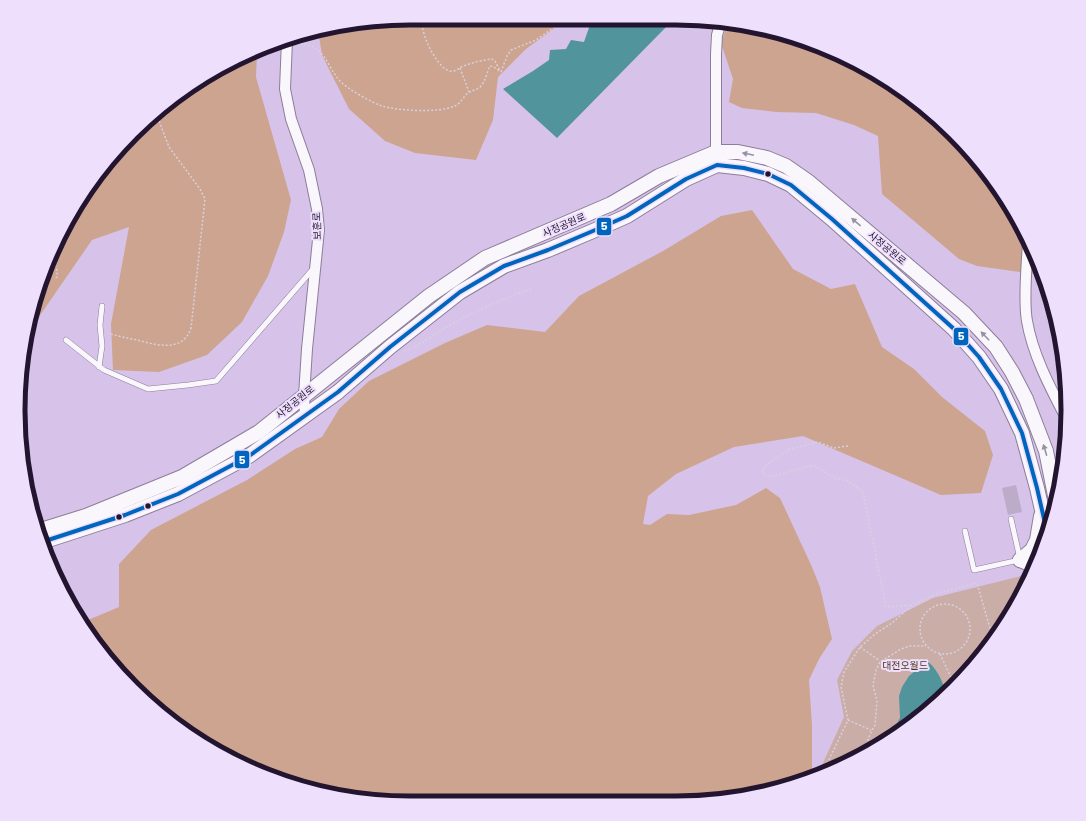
<svg xmlns="http://www.w3.org/2000/svg" width="1086" height="821" font-family="Poppins,'Noto Sans KR',sans-serif">
	<rect width="100%" height="100%" fill="#d7c3e9"/>
	<path fill="#cbada7" d="M 1031,575 L 1002,628 L 953,688 L 894,737 L 822,772 L 822,765 L 844,717 L 837,680 L 852,651 L 877,626 L 933,598 L 1021,576 Z"/>
	<g fill="#cda48f">
		<path d="M 411,18 L 568,18 L 526,49 L 498,77 L 493,120 L 476,160 L 415,153 L 385,141 L 349,109 L 322,55 L 318,30 Z"/>
		<path d="M 728,23 L 777,31 L 849,59 L 914,99 L 953,133 L 1002,192 L 1038,260 L 1042,275 L 977,266 L 959,259 L 882,194 L 878,136 L 854,125 L 816,113 L 776,112 L 742,108 L 729,102 L 733,79 L 721,43 Z"/>
		<path d="M 257,53 L 256,77 L 291,200 L 284,232 L 268,276 L 242,322 L 207,355 L 159,372 L 113,370 L 111,324 L 129,227 L 92,240 L 25,337 L 59,237 L 116,152 L 152,115 L 214,71 Z"/>
		<path d="M 752,210 L 793,269 L 831,289 L 855,284 L 882,347 L 914,369 L 942,397 L 985,431 L 993,455 L 981,493 L 941,495 L 803,436 L 734,447 L 676,474 L 648,496 L 643,524 L 650,525 L 667,514 L 689,515 L 736,505 L 766,488 L 780,498 L 812,567 L 820,587 L 832,639 L 819,659 L 809,680 L 812,726 L 812,777 L 802,782 L 726,800 L 359,800 L 284,782 L 193,737 L 133,688 L 84,629 L 81,623 L 119,607 L 119,564 L 151,530 L 247,480 L 295,449 L 322,437 L 339,409 L 369,381 L 445,343 L 487,325 L 545,332 L 579,296 L 663,251 L 721,216 Z"/>
		<path d="M 23,373 L 25,420 L 19,426 Z"/>
	</g>
	<g fill="#51949b">
		<path d="M 592,19 L 705,20 L 695,22 L 672,21 L 557,138 L 503,89 L 533,71 L 549,60 L 550,50 L 566,49 L 571,40 L 584,42 Z"/>
		<path d="M 924,659 C 936,666 943,681 946,694 L 894,737 L 888,740 L 900,718 L 899,696 L 902,687 L 909,676 L 914,672 L 919,663 Z"/>
	</g>
	<path fill="#bcacca" d="M 1016,485 L 1022,512 L 1008,515 L 1002,488 Z"/>
	<g fill="none" stroke-linecap="round" stroke-linejoin="round">
		<g stroke="#8c7d99" stroke-width="6">
			<g id="lane">
				<path d="M 66,340 L 104,370 L 148,389 L 188,385 L 216,381 L 313,269"/>
				<path d="M 99,367 L 102,346 L 100,325 L 102,306"/>
				<path d="M 1011,519 L 1020,559"/>
				<path d="M 965,531 L 974,570 L 1019,560"/>
				<path d="M 1029,558 L 1040,555"/>
			</g>
		</g>
		<g stroke="#8c7d99" stroke-width="12">
			<g id="street">
				<path d="M 287,40 L 285,89 L 291,119 L 309,170 L 317,209 L 319,230 L 307,349 L 304,396 L 305,415"/>
				<path d="M 716,159 L 716,54 L 717,35 L 721,22"/>
				<path d="M 1028,241 C 1027,265 1023,299 1027,321 C 1033,356 1051,389 1067,420"/>
			</g>
		</g>
		<g stroke="#8c7d99" stroke-width="16">
			<g id="secondary">
				<path d="M 38,531 L 86,516 L 182,477 L 259,432 L 429,296 L 485,258 L 611,204 L 659,176 L 716,152 L 738,152 L 767,158 L 786,166 L 809,182 L 964,313 L 996,347 L 1012,372 L 1026,399 L 1046,451 L 1056,501"/>
				<path d="M 42,542 L 125,515 L 178,494 L 249,456 L 338,392 L 390,347 L 460,292 L 504,266 L 548,250 L 600,228 L 627,216 L 686,179 L 717,165 L 744,168 L 768,174 L 791,185 L 832,219 L 954,329 L 979,357 L 1001,389 L 1022,433 L 1037,488 L 1047,532"/>
				<path d="M 1020,560 L 1032,550 L 1037,540 L 1041,516"/>
				<path d="M 1020,560 L 1035,566"/>
			</g>
		</g>
		<g stroke="#d8d1de" stroke-width="1.5" stroke-dasharray="2 2" stroke-linecap="butt">
			<path d="M 426,18 L 422,22 C 421,34 439,74 453,71 C 457,71 459,68 461,67 C 471,63 482,60 492,59 L 495,61 L 500,71"/>
			<path d="M 296,44 C 326,42 326,68 342,83 C 351,91 371,102 382,106 C 399,111 439,113 455,106 C 461,103 463,97 468,93 C 472,90 478,90 481,86 C 486,80 487,72 490,66 L 494,67 L 501,72"/>
			<path d="M 460,68 L 469,92"/>
			<path d="M 501,72 L 507,56 L 511,50 L 536,40 L 567,18"/>
			<path d="M 51,258 C 55,263 58,270 57,277 L 54,279"/>
			<path d="M 1037,323 L 1050,300"/>
			<path d="M 107,333 C 117,336 127,338 137,340 C 156,345 183,353 191,328 L 205,199 L 200,189 L 169,147 L 156,113"/>
			<path d="M 404,351 C 420,346 433,335 447,327 C 475,311 502,298 533,289"/>
			<path d="M 1050,366 L 1063,355"/>
			<path d="M 848,446 L 834,448 L 818,442 L 790,449 L 767,464 L 762,471 L 766,476 L 774,476 L 813,465 L 835,478 L 848,481 L 863,492 L 886,607 L 912,605"/>
			<circle cx="945" cy="629" r="25"/>
			<path d="M 860,647 L 880,661"/>
			<path d="M 940,654 L 955,686"/>
			<path d="M 848,720 L 871,730"/>
			<path d="M 863,752 L 872,730 L 875,725 L 877,701 L 873,685 L 876,670 L 880,662 L 901,649 L 910,646 L 926,646"/>
			<path d="M 825,771 L 825,768 L 848,720 L 841,687 L 844,672 L 860,647 L 875,634 L 892,623 L 912,605 L 938,593 L 977,583 L 993,639"/>
		</g>
		<use href="#lane" stroke="#f9f6fc" stroke-width="5"/>
		<use href="#street" stroke="#f9f6fc" stroke-width="10"/>
		<use href="#secondary" stroke="#f9f6fc" stroke-width="14"/>
		<g stroke="#eedffc" stroke-width="7">
			<path id="bus-1" d="M 42,542 L 125,515 L 178,494 L 249,456 L 338,392 L 390,347 L 460,292 L 504,266 L 548,250 L 600,228 L 627,216 L 686,179 L 717,165 L 744,168 L 768,174 L 791,185 L 832,219 L 954,329 L 979,357 L 1001,389 L 1022,433 L 1037,488 L 1047,532"/>
		</g>
		<use href="#bus-1" stroke="#0065bd" stroke-width="4"/>
	</g>
	<defs><path id="oneway-solid" d="M-6-.8H1V-3.2L6.5 0L1 3.2V.8H-6Z"/></defs>
	<g fill="#9991a0">
		<use href="#oneway-solid" transform="translate(748 154) rotate(-168)"/>
		<use href="#oneway-solid" transform="translate(856 222) rotate(-140)"/>
		<use href="#oneway-solid" transform="translate(985 336) rotate(-134)"/>
		<use href="#oneway-solid" transform="translate(1045 450) rotate(-107)"/>
	</g>
	<g fill="#23152f" stroke="#eedffc" stroke-width="1.5">
		<circle cx="768" cy="174" r="3.5"/>
		<circle cx="148" cy="506" r="3.5"/>
		<circle cx="119" cy="517" r="3.5"/>
	</g>
	<g text-anchor="middle" dominant-baseline="central" stroke-width="4" stroke-linejoin="round" paint-order="stroke">
		<g font-size="10" fill="#23152f" stroke="#eedffc">
			<text transform="translate(564 225) rotate(-23)">사정공원로</text>
			<text transform="translate(317 226) rotate(-92)">보훈로</text>
			<text transform="translate(887 248) rotate(40)">사정공원로</text>
			<text transform="translate(295 402) rotate(-39)">사정공원로</text>
		</g>
		<g font-size="10" fill="#52391c" stroke="#eedffc">
			<text x="905" y="665">대전오월드</text>
		</g>
	</g>
	<path d="M0 0H1086V821H0ZM410 25H676A385 385 0 0 1 1061 410V411A385 385 0 0 1 676 796H410A385 385 0 0 1 25 411V410A385 385 0 0 1 410 25Z" fill="#eedffc" fill-rule="evenodd"/>
	<path fill="none" stroke="#23152f" stroke-width="5" d="M410 25H676A385 385 0 0 1 1061 410V411A385 385 0 0 1 676 796H410A385 385 0 0 1 25 411V410A385 385 0 0 1 410 25Z"/>
	<g stroke="#eedffc" stroke-width="1.5">
		<rect x="596" y="217" width="16" height="19" rx="4" fill="#0065bd"/>
		<rect x="953" y="327" width="16" height="19" rx="4" fill="#0065bd"/>
		<rect x="234" y="450" width="16" height="19" rx="4" fill="#0065bd"/>
	</g>
	<g font-size="11" text-anchor="middle" font-weight="bold" fill="#fff">
		<text x="604" y="230">5</text>
		<text x="961" y="340">5</text>
		<text x="242" y="464">5</text>
	</g>
</svg>
